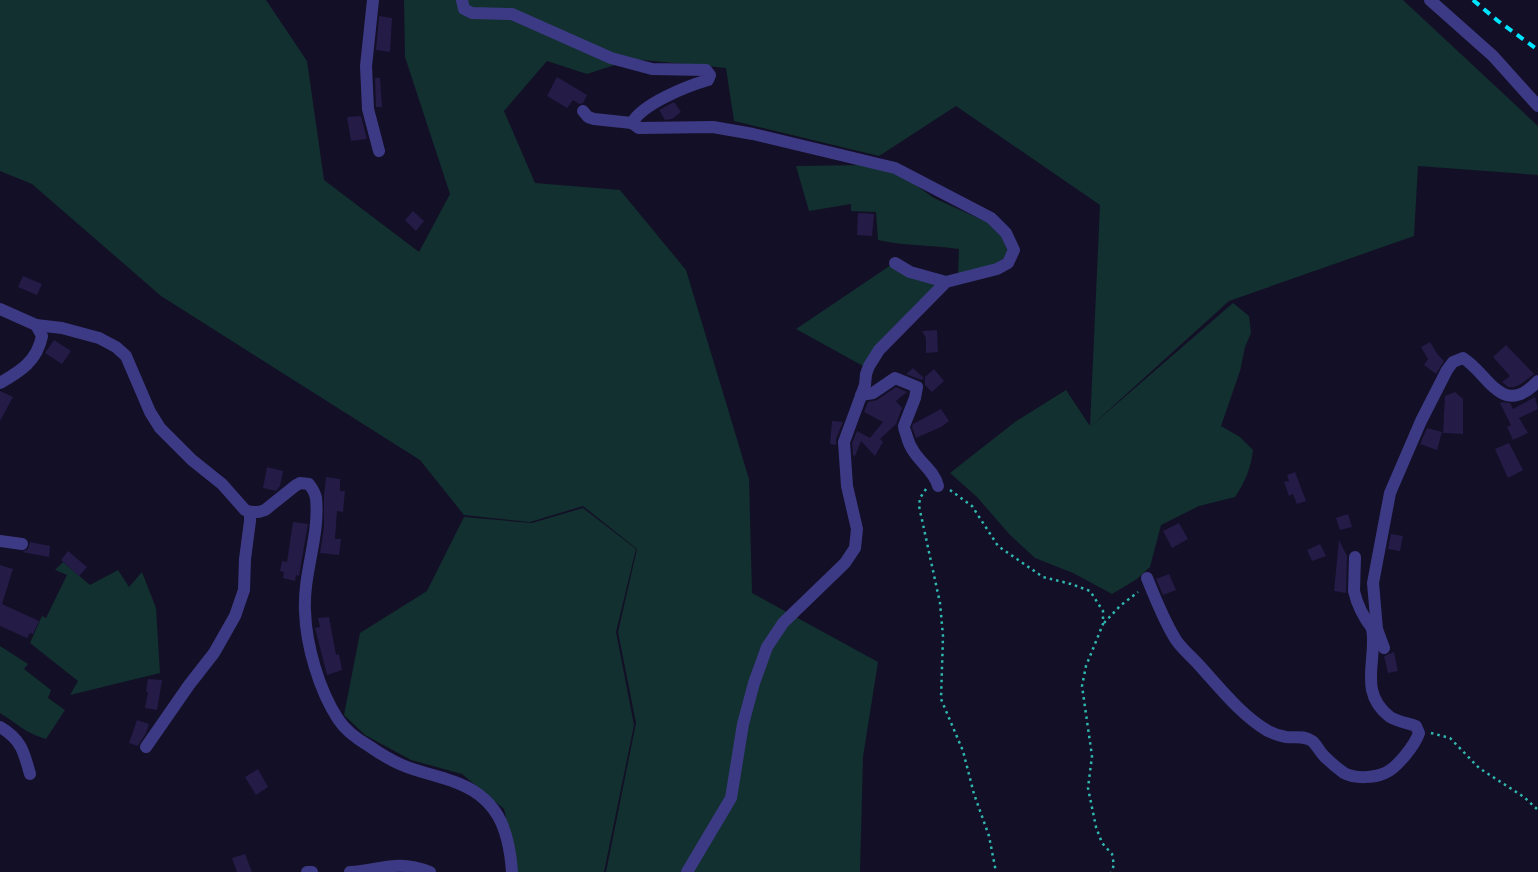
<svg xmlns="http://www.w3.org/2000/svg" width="1538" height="872" font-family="Signika,sans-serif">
	<rect width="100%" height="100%" fill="#130f26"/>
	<g fill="#12302f">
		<path d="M 0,0 L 266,0 L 307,61 L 324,180 L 419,252 L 450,194 L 405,57 L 404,0 L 1403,0 L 1538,126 L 1538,175 L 1418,166 L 1414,236 L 1229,301 L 1090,427 L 1233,303 L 1249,316 L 1251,333 L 1245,347 L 1240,371 L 1221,426 L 1240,437 L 1253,450 C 1251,468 1245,482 1235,497 L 1199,506 L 1161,525 L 1150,567 L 1137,579 L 1112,594 L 1073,573 L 1035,558 L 1010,535 L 977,497 L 950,473 L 1015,422 L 1066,390 L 1090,426 L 1100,205 L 956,106 L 879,156 L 734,121 L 726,68 L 633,59 L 587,74 L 547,61 L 504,111 L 535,183 L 620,190 L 686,270 L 749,479 L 752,593 L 878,662 L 863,757 L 860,872 L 606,872 L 636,723 L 618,632 L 637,549 L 583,506 L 530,522 L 464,515 L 420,460 L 161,296 L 32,184 L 0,171 Z"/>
		<path d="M 861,165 L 890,172 L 914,184 L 934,198 L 991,224 L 1001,235 L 1008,252 C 999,268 975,270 958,274 L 959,249 C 932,245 905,246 878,240 L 876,212 L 851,211 L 851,204 L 809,211 L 796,166 Z"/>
		<path d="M 891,265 L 938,283 L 863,366 L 796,329 Z"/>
		<path d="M 583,508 L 636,549 L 616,632 L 634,725 L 604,872 L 518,872 L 504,809 L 462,774 L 411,760 L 365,735 L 344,715 L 360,633 L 427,591 L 464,517 L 532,523 Z"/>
		<path d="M 63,562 L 90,585 L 118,570 L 129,587 L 142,572 L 156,608 L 160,673 L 70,695 L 78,681 L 30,643 L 42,616 L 46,618 L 67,575 L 55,570 Z"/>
		<path d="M 0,646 L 28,664 L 24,669 L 51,690 L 48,698 L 65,710 L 46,739 C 27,734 16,723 0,713 Z"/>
	</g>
	<g fill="#241b47">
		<path d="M 379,16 L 392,18 L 390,52 L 376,50 Z"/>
		<path d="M 557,77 L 587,95 L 583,103 L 579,104 L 573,100 L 567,108 L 547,96 Z"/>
		<path d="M 375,78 L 380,78 L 382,107 L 376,107 Z"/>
		<path d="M 674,102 L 681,112 L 672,119 L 665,120 L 659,110 Z"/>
		<path d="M 361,116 L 367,139 L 351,141 L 347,117 Z"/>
		<path d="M 413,211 L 424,221 L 416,231 L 405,220 Z"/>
		<path d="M 858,213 L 874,214 L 872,236 L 857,235 Z"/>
		<path d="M 23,276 L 42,284 L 37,295 L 18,287 Z"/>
		<path d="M 937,330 L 938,352 L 926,353 L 926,338 L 922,331 Z"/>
		<path d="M 54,340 L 71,351 L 62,364 L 45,353 Z"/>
		<path d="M 1430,342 L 1438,355 L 1444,361 L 1436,374 L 1424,365 L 1428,359 L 1421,347 Z"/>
		<path d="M 1506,345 L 1534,374 L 1521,384 L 1514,387 L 1508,387 L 1502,382 L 1510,376 L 1493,357 Z"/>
		<path d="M 913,368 L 924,378 L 921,380 L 906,374 Z"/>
		<path d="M 934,369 L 944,381 L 932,392 L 925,385 L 925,377 Z"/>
		<path d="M 896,387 L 907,392 L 896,401 L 902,408 L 896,424 L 880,439 L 883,442 L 875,456 L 861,441 L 855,456 L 853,455 L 852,443 L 857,431 L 870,438 L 883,422 L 864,412 L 868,402 L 877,400 Z"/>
		<path d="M 0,391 L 13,397 L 0,421 Z"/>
		<path d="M 1455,392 L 1463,399 L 1463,434 L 1443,433 L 1445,396 Z"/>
		<path d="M 1535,397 L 1538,409 L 1519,418 L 1528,433 L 1513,440 L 1507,427 L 1511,425 L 1500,403 L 1502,402 L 1510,403 L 1513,409 Z"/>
		<path d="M 941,409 L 949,421 L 941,427 L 916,438 L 912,427 L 913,424 Z"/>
		<path d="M 832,421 L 843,422 L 836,439 L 836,445 L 830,444 Z"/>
		<path d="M 1427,428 L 1442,432 L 1437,450 L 1420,444 Z"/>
		<path d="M 1509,443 L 1523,470 L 1508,478 L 1495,449 Z"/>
		<path d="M 267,467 L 283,471 L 280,486 L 276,491 L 263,488 Z"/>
		<path d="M 1295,472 L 1306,501 L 1297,504 L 1293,494 L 1289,496 L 1284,482 L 1289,481 L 1287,475 Z"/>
		<path d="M 326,477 L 340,479 L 340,491 L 345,491 L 343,512 L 337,511 L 335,539 L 341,539 L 339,555 L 320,553 L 324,527 L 324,495 Z"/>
		<path d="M 1348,514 L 1352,527 L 1340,530 L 1336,518 Z"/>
		<path d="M 293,522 L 308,524 L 299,576 L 296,575 L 295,581 L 283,578 L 284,572 L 280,571 L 282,561 L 287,562 Z"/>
		<path d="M 1179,523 L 1188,539 L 1172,548 L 1163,531 Z"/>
		<path d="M 1391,534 L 1403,536 L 1400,551 L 1388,549 Z"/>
		<path d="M 1339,540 L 1347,556 L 1346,593 L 1334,591 Z"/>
		<path d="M 30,542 L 50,546 L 49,557 L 22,552 L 28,549 Z"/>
		<path d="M 1320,544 L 1326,556 L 1312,561 L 1307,550 Z"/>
		<path d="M 68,551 L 87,567 L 79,576 L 61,560 Z"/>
		<path d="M 0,565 L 13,569 L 2,604 L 39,621 L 33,634 L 30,633 L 27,638 L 0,626 Z"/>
		<path d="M 1169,574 L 1176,590 L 1163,595 L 1156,579 Z"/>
		<path d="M 329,617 L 336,655 L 339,654 L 342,670 L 327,675 L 315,628 L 320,627 L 318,618 Z"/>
		<path d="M 1394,652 L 1398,671 L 1388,673 L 1384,656 Z"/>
		<path d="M 148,679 L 162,680 L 157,710 L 145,708 L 148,692 L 146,692 Z"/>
		<path d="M 137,720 L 149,724 L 146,733 L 138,746 L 129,743 Z"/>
		<path d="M 258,769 L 268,787 L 256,795 L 245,777 Z"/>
		<path d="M 245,854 L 252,872 L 237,872 L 232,858 Z"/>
	</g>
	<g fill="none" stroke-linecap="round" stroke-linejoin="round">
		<g stroke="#2fb8b0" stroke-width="2.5" stroke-dasharray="2.5 4" stroke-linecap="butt">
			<path d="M 926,489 L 920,498 L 919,506 L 940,603 L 943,636 L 941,699 L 963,751 L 974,794 L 989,836 L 996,872"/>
			<path d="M 950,490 L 972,506 L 998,546 L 1043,577 L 1071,584 L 1090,591 L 1103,611 L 1103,624 L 1086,666 L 1082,686 L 1092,756 L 1088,788 L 1096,827 L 1102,843 L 1112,854 L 1114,865 L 1111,872"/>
			<path d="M 1104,623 L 1120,606 L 1138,592"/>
			<path d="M 1431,733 L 1450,738 L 1479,768 L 1524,797 L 1538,810"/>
		</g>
		<g stroke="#3d3a85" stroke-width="12">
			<path d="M 373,0 L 366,66 L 368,109 L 379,151"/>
			<path d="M 462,0 L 464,9 L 472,13 L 512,14 L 611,58 L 652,69 L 706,70 L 710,75 L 708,80 C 687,86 642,104 632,123 L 639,128 L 713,127 L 753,134 L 895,168 L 991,218 L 1006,233 L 1014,250 L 1008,263 L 997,269 L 946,282 L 879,350 L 869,366 L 866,374 L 865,385 L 844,442 L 847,486 L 857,529 L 855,548 L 845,563 L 783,623 L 767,647 L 754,683 L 743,724 L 731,798 L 687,872"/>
			<path d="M 1430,0 L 1493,56 L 1538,106"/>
			<path d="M 583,111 L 588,117 L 594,119 L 632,123"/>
			<path d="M 895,263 L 910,272 L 946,282"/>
			<path d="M 0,309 L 36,325 L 42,336 C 37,361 21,371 0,383"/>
			<path d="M 36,325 L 62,328 L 99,338 L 116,347 L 126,356 L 150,412 L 160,428 L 192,460 L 222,484 L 245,510 C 252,513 258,513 265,510 L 295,486 L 300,483 L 309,484 C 312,488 315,493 316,498 C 320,536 303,573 305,611 C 306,645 319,690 338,719 C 345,730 357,739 369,746 C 379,753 390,760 402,765 C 418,772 436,775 452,781 C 497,796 509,828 512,872"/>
			<path d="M 861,395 L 873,393 L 895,378 L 917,387 L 915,398 L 904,426 C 904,430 906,433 907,437 C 913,460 934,468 938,486"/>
			<path d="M 0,541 L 22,544"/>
			<path d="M 1355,557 L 1354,591 C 1357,604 1364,618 1372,628 L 1377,629"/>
			<path d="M 1147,578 C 1155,598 1164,621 1176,640 C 1182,649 1192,657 1199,665 C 1220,688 1241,715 1268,731 C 1274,734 1280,736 1286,737 C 1295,738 1304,735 1312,741 C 1317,745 1319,751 1324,756 C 1330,762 1337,768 1344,773 C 1355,779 1374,778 1385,773 C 1397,768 1415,745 1419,733 L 1416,726 C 1408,723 1398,722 1390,717 C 1357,692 1378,659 1372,628"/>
			<path d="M 1384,648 L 1377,629 L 1373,583 L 1390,493 L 1421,421 L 1447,370 L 1453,362 L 1463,358 C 1489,374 1502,419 1538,381"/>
			<path d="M 0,727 C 21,739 24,752 30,774"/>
			<path d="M 146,747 L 189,685 L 214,653 L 235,616 L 244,590 L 245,559 L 250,521 L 250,512"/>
			<path d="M 307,872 L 312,872"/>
			<path d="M 350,872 C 382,870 396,859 430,872"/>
		</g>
		<path stroke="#00e5ff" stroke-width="4" stroke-dasharray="8 6" stroke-linecap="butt" d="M 1473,0 L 1498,21 L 1538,50"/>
	</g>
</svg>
